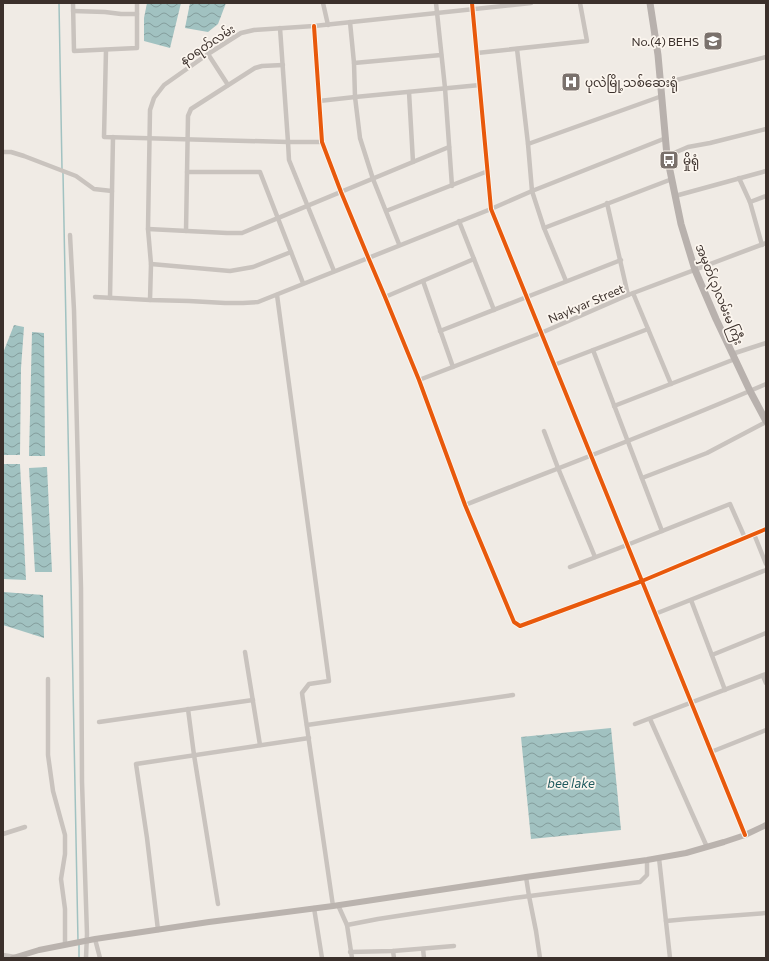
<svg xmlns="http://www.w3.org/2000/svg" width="769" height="961" font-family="Commissioner,'Noto Sans Myanmar',sans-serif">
	<defs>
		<pattern id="water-waves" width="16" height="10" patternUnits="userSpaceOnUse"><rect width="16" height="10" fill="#a1c2c1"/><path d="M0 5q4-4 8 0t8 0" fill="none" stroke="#849e9d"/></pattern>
	</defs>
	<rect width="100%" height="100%" fill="#f0ebe5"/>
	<g fill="url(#water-waves)">
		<path d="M 147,3 L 181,3 L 170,48 L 144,41 L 144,18 Z"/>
		<path d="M 190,3 L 226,3 L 218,24 L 208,32 L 185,28 Z"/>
		<path d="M 14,325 L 24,327 L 21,368 L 20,455 L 3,455 L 3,353 Z"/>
		<path d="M 32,332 L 44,333 L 45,456 L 29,456 Z"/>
		<path d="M 3,464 L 20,464 L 26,580 L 3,579 Z"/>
		<path d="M 47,467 L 52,572 L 35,572 L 29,468 Z"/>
		<path d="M 3,592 L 43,595 L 44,638 L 3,625 Z"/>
		<path d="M 611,728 L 621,830 L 531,839 L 521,737 Z"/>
	</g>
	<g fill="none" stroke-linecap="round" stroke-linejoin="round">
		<g stroke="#a1c2c1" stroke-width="1.5">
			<path d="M 59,3 L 62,169"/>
			<path d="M 63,173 L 78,941"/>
			<path d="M 79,945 L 79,958"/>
		</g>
		<g stroke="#c9c3be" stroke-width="4.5">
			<path d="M 73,3 L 74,51 L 137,48 L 137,3"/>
			<path d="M 323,3 L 328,25"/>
			<path d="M 436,3 L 445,88 L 452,186"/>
			<path d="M 472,3 L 491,209 L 745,835"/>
			<path d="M 73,11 L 105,12 L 121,14 L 137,14"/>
			<path d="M 350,22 L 354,63 L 355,97 L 360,138 L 373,179 L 399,244"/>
			<path d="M 314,26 L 322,142 L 341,192 L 368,257 L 385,297 L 419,380 L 465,505 L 514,622 L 520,626 L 642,581 L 766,529"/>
			<path d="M 280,28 L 288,142 L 289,160 L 334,271"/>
			<path d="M 517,49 L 528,144 L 532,191 L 544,228 L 566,281"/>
			<path d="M 106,50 L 104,137 L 288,142 L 322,142"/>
			<path d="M 477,53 L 587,41 L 580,3"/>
			<path d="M 208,54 L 228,85"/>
			<path d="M 354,63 L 441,55"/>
			<path d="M 661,84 L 766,57"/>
			<path d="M 409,92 L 413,162"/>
			<path d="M 319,101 L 355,97 L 480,85"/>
			<path d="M 528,144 L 662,96"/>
			<path d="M 3,152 L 11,152 L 24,156 L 76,176 L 94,189 L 112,191"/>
			<path d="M 667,156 L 688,147 L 710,143 L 766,129"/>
			<path d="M 187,172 L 260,172 L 303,283"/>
			<path d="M 739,178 L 750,202 L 762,245"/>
			<path d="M 675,196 L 766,171"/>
			<path d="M 750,202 L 766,196"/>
			<path d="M 607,203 L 628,295"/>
			<path d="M 386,211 L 488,171"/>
			<path d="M 459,221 L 494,310"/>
			<path d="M 544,228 L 672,179"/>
			<path d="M 148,229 L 227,233 L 242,233 L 449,147"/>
			<path d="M 186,231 L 188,116 L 191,109 L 255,68 L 262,66 L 283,65"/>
			<path d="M 70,235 L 74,310 L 81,588 L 82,782 L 87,934 L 86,958"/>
			<path d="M 151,264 L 230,271 L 253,267 L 291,252"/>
			<path d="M 423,281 L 453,367"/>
			<path d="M 633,293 L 671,384"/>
			<path d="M 277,295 L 329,681 L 309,684 L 302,693 L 333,906"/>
			<path d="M 95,297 L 150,300 L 189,301 L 225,303 L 243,303 L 258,302 L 491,209 L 532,191 L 666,138"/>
			<path d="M 385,297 L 474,259"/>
			<path d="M 110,298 L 113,137"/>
			<path d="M 150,300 L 151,264 L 148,229 L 150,110 L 154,98 L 164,85 L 208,54 L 241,33 L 254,30 L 314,26 L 531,3"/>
			<path d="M 440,331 L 621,260"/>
			<path d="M 593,350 L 662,531"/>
			<path d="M 732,354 L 766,343"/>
			<path d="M 554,365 L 648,329"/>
			<path d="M 419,380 L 541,333 L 628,295 L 766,243"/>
			<path d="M 614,406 L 735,359"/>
			<path d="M 544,431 L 558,468 L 595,557"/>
			<path d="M 642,478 L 707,453 L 766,422"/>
			<path d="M 465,505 C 566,465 667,427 766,384"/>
			<path d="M 754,534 L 766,564"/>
			<path d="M 570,567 L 627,545 L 730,504 L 745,538"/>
			<path d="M 691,600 L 725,690"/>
			<path d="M 655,614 L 766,570"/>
			<path d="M 245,652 L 260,745"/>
			<path d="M 712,655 L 766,633"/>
			<path d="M 763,676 L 766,683"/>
			<path d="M 48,679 L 48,755 L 53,791 L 65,835 L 65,854 L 61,879 L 65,909 L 65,945"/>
			<path d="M 188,709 L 194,755 L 218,904"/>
			<path d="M 650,719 L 707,847"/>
			<path d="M 99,722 L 253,700"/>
			<path d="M 635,724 L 766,674"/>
			<path d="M 307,725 L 513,695"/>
			<path d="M 711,752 L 766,730"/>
			<path d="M 3,834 L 25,827"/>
			<path d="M 659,858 L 670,958"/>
			<path d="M 526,877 L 529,896 L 536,931 L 540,958"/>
			<path d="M 338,905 L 347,925 L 352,958"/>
			<path d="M 314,908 L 322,958"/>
			<path d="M 666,921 L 687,919 L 766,913"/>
			<path d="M 347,925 L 378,919 L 514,898 L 640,882 L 647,875 L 647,860"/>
			<path d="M 158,930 L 147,838 L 136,764 L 309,738"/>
			<path d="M 95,939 L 100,958"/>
			<path d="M 423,949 L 424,958"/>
			<path d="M 393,951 L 394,958"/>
			<path d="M 350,952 L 393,951 L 454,946"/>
			<path d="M 3,955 L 15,957"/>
		</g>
		<path stroke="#bab3ae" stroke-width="6" d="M 13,958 L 39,950 L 95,939 L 209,922 L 333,906 L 526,877 L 647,860 L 686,853 L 724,842 L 745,835 L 766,825"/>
		<path stroke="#b8b1ad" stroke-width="7" d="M 650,3 L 658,55 L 667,156 L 681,224 L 695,270 L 716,319 L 750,391 L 766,421"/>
		<g stroke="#fbf5ee" stroke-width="6">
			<g id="cycleway">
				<path d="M 472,3 L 491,209 L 745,835"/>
				<path d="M 314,26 L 322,142 L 341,192 L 368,257 L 385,297 L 419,380 L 465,505 L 514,622 L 520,626 L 642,581 L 766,529"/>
			</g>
		</g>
		<use href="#cycleway" stroke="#e8590c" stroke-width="4"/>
	</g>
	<defs>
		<g id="school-square" transform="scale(1)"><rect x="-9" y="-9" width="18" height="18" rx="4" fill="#7a716c" stroke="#fbf5ee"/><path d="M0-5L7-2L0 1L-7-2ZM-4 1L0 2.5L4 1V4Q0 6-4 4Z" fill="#fff"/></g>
		<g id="hospital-square" transform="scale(1)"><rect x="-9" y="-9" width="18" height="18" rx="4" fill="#7a716c" stroke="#fbf5ee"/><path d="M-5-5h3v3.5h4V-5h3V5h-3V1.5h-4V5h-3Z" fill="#fff"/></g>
		<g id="bus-square" transform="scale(1)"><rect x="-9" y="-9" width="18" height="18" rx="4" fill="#7a716c" stroke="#fbf5ee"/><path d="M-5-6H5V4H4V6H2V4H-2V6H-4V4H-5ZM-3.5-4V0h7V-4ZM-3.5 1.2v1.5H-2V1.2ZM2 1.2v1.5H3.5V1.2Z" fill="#fff"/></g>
	</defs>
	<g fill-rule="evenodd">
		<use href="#school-square" x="713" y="41"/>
		<use href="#hospital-square" x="571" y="82"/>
		<use href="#bus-square" x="669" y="160"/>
	</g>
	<g text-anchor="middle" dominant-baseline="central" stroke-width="3.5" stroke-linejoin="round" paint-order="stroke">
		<g font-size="12" fill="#3b302b" stroke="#fbf5ee" text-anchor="start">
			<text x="699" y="41" text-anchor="end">No.(4) BEHS</text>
			<text x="585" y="82">ပုလဲမြို့သစ်ဆေးရုံ</text>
			<text x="683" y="160">မှိုရုံ</text>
		</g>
		<g font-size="12" fill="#3b302b" stroke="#fbf5ee">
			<text transform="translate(207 44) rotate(-33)">နဝရတ်လမ်း</text>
			<text transform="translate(720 294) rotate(68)">အမှတ်(၃)လမ်းမ ကြီး</text>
			<text transform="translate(586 303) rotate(-23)">Naykyar Street</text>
		</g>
		<g font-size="13" font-style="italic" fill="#1f5a5e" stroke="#fbf5ee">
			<text x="571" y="783">bee lake</text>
		</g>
	</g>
	<rect width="769" height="961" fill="none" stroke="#3b302b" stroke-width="8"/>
</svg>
